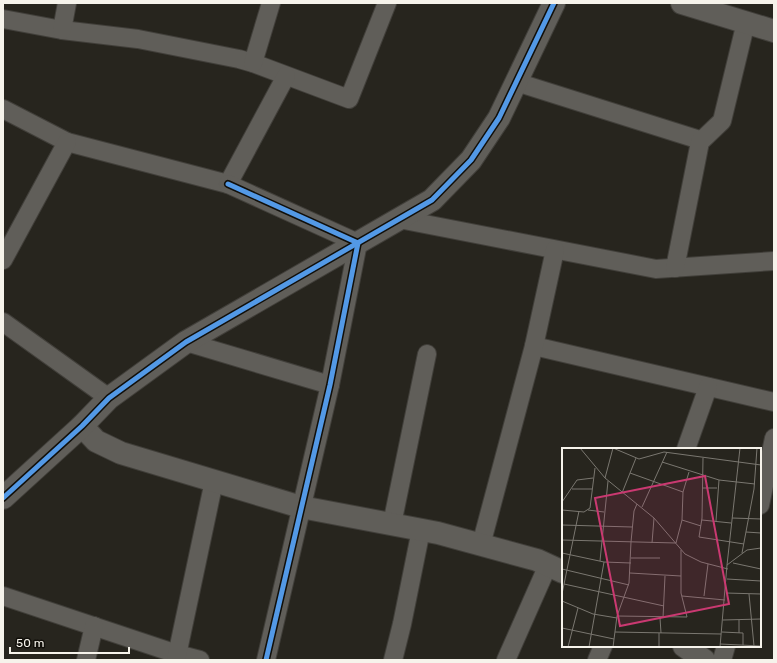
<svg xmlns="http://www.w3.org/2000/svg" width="777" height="663" font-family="Rubik,sans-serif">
	<rect width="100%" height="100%" fill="#27251e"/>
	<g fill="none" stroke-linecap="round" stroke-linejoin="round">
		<g stroke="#413f3a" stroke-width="20">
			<g id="minor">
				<path d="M 3,19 L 62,30 L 138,39 L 239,59 L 253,63 L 349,99 L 387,3"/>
				<path d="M 62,30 L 67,3"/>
				<path d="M 253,63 L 271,3"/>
				<path d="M 516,82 L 700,140"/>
				<path d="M 3,109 L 67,142 L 228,184 L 286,76"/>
				<path d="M 228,184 L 358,243 L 330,385 L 266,660"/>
				<path d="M 399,219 L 656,269 L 774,261"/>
				<path d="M 3,260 L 67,142"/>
				<path d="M 675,268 L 700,142 L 722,121 L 746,22"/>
				<path d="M 3,322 L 109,398"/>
				<path d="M 186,342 L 330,385"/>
				<path d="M 534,346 L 774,402"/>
				<path d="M 686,449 L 708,387"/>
				<path d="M 760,505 L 774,438"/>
				<path d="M 392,524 L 427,354"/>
				<path d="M 481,545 L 534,346 L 555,250"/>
				<path d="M 3,596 L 177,654 L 200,660"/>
				<path d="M 86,660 L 94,626"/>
				<path d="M 176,660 L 214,481"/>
				<path d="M 393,660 L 402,624 L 421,530"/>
				<path d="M 506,660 L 548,565"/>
				<path d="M 597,660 L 603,646"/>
				<path d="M 722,660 L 726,646"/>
			</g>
		</g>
		<g stroke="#413f3a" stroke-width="24">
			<g id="tertiary">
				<path d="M 82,426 L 96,441 L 121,453 L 301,507 L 438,533 L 537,560 L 563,572"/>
				<path d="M 3,498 L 82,426 L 109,398 L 186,342 L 432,200 L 471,160 L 499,118 L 554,3"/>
				<path d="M 684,646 L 704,660"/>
			</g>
		</g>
		<g stroke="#413f3a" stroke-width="24">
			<path id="secondary" d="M 682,3 L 774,31"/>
		</g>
		<use href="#minor" stroke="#605e59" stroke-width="18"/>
		<use href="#tertiary" stroke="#605e59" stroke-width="22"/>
		<use href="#secondary" stroke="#605e59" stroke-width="22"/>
		<g stroke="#110f0a" stroke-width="8">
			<g id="cycleway">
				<path d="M 228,184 L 358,243 L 330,385 L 266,660"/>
				<path d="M 3,498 L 82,426 L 109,398 L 186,342 L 432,200 L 471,160 L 499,118 L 554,3"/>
			</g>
		</g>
		<use href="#cycleway" stroke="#5399e6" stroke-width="5"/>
	</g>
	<g transform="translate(562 448)">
		<rect width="199" height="199" fill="#27251e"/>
		<path fill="none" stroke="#7a7770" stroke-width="1" d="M 18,0 L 43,30 L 92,70 L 123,106 L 139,114 L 166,121M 51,0 L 77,11 L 102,4 L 199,17M 141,10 L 140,70 L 137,89 L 182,96M 100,14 L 157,32 L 193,36M 127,24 L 121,44 L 120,72 L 139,78M 68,25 L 121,44M 43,30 L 51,0M 140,40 L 155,40M 10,41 L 30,41M 60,45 L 74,10M 0,54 L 15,32 L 31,30M 80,59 L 105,4M 0,62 L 22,64 L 28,60 L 33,20M 26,62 L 42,64M 170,70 L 199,71M 140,72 L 169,75M 154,73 L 157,32M 0,77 L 70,79M 184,84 L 199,85M 0,92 L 114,95 L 120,72M 90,95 L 92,70M 0,105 L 42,114 L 69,115M 180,105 L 192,41 L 195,0M 69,110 L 98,110M 38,113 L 46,33M 171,115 L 199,121M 165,117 L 178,0M 0,121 L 67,137M 68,125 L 119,128M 165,131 L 199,133M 2,136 L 102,158M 164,145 L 199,146M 0,146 L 17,63M 187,146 L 192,198M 120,148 L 163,152M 142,148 L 146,116M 0,153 L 31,166 L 55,170M 55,168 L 125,169 L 119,145 L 119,102M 98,170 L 99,185M 101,170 L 103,128M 161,172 L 199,171M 0,180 L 52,191M 53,184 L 159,186M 160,184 L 181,185 L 181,197M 97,185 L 97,199M 177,185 L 177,172M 158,196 L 199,198M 6,199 L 16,160M 27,199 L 42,114M 51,199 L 55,168 L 67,135 L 69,94 L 72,63 L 75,56M 158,199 L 165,117 L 185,102 L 199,100"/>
		<path fill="#ca3971" fill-opacity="0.15" stroke="#ca3971" stroke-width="2" d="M 143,28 L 167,156 L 58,178 L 33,50 Z"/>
		<rect width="199" height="199" fill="none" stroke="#f6f3eb" stroke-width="2"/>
	</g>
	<rect width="777" height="663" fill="none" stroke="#f6f3eb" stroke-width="8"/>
	<path d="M10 647v6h119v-6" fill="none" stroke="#f6f3eb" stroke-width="2"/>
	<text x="16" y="647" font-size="12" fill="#f6f3eb" stroke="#110f0a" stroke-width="3" paint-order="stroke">50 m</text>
</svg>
